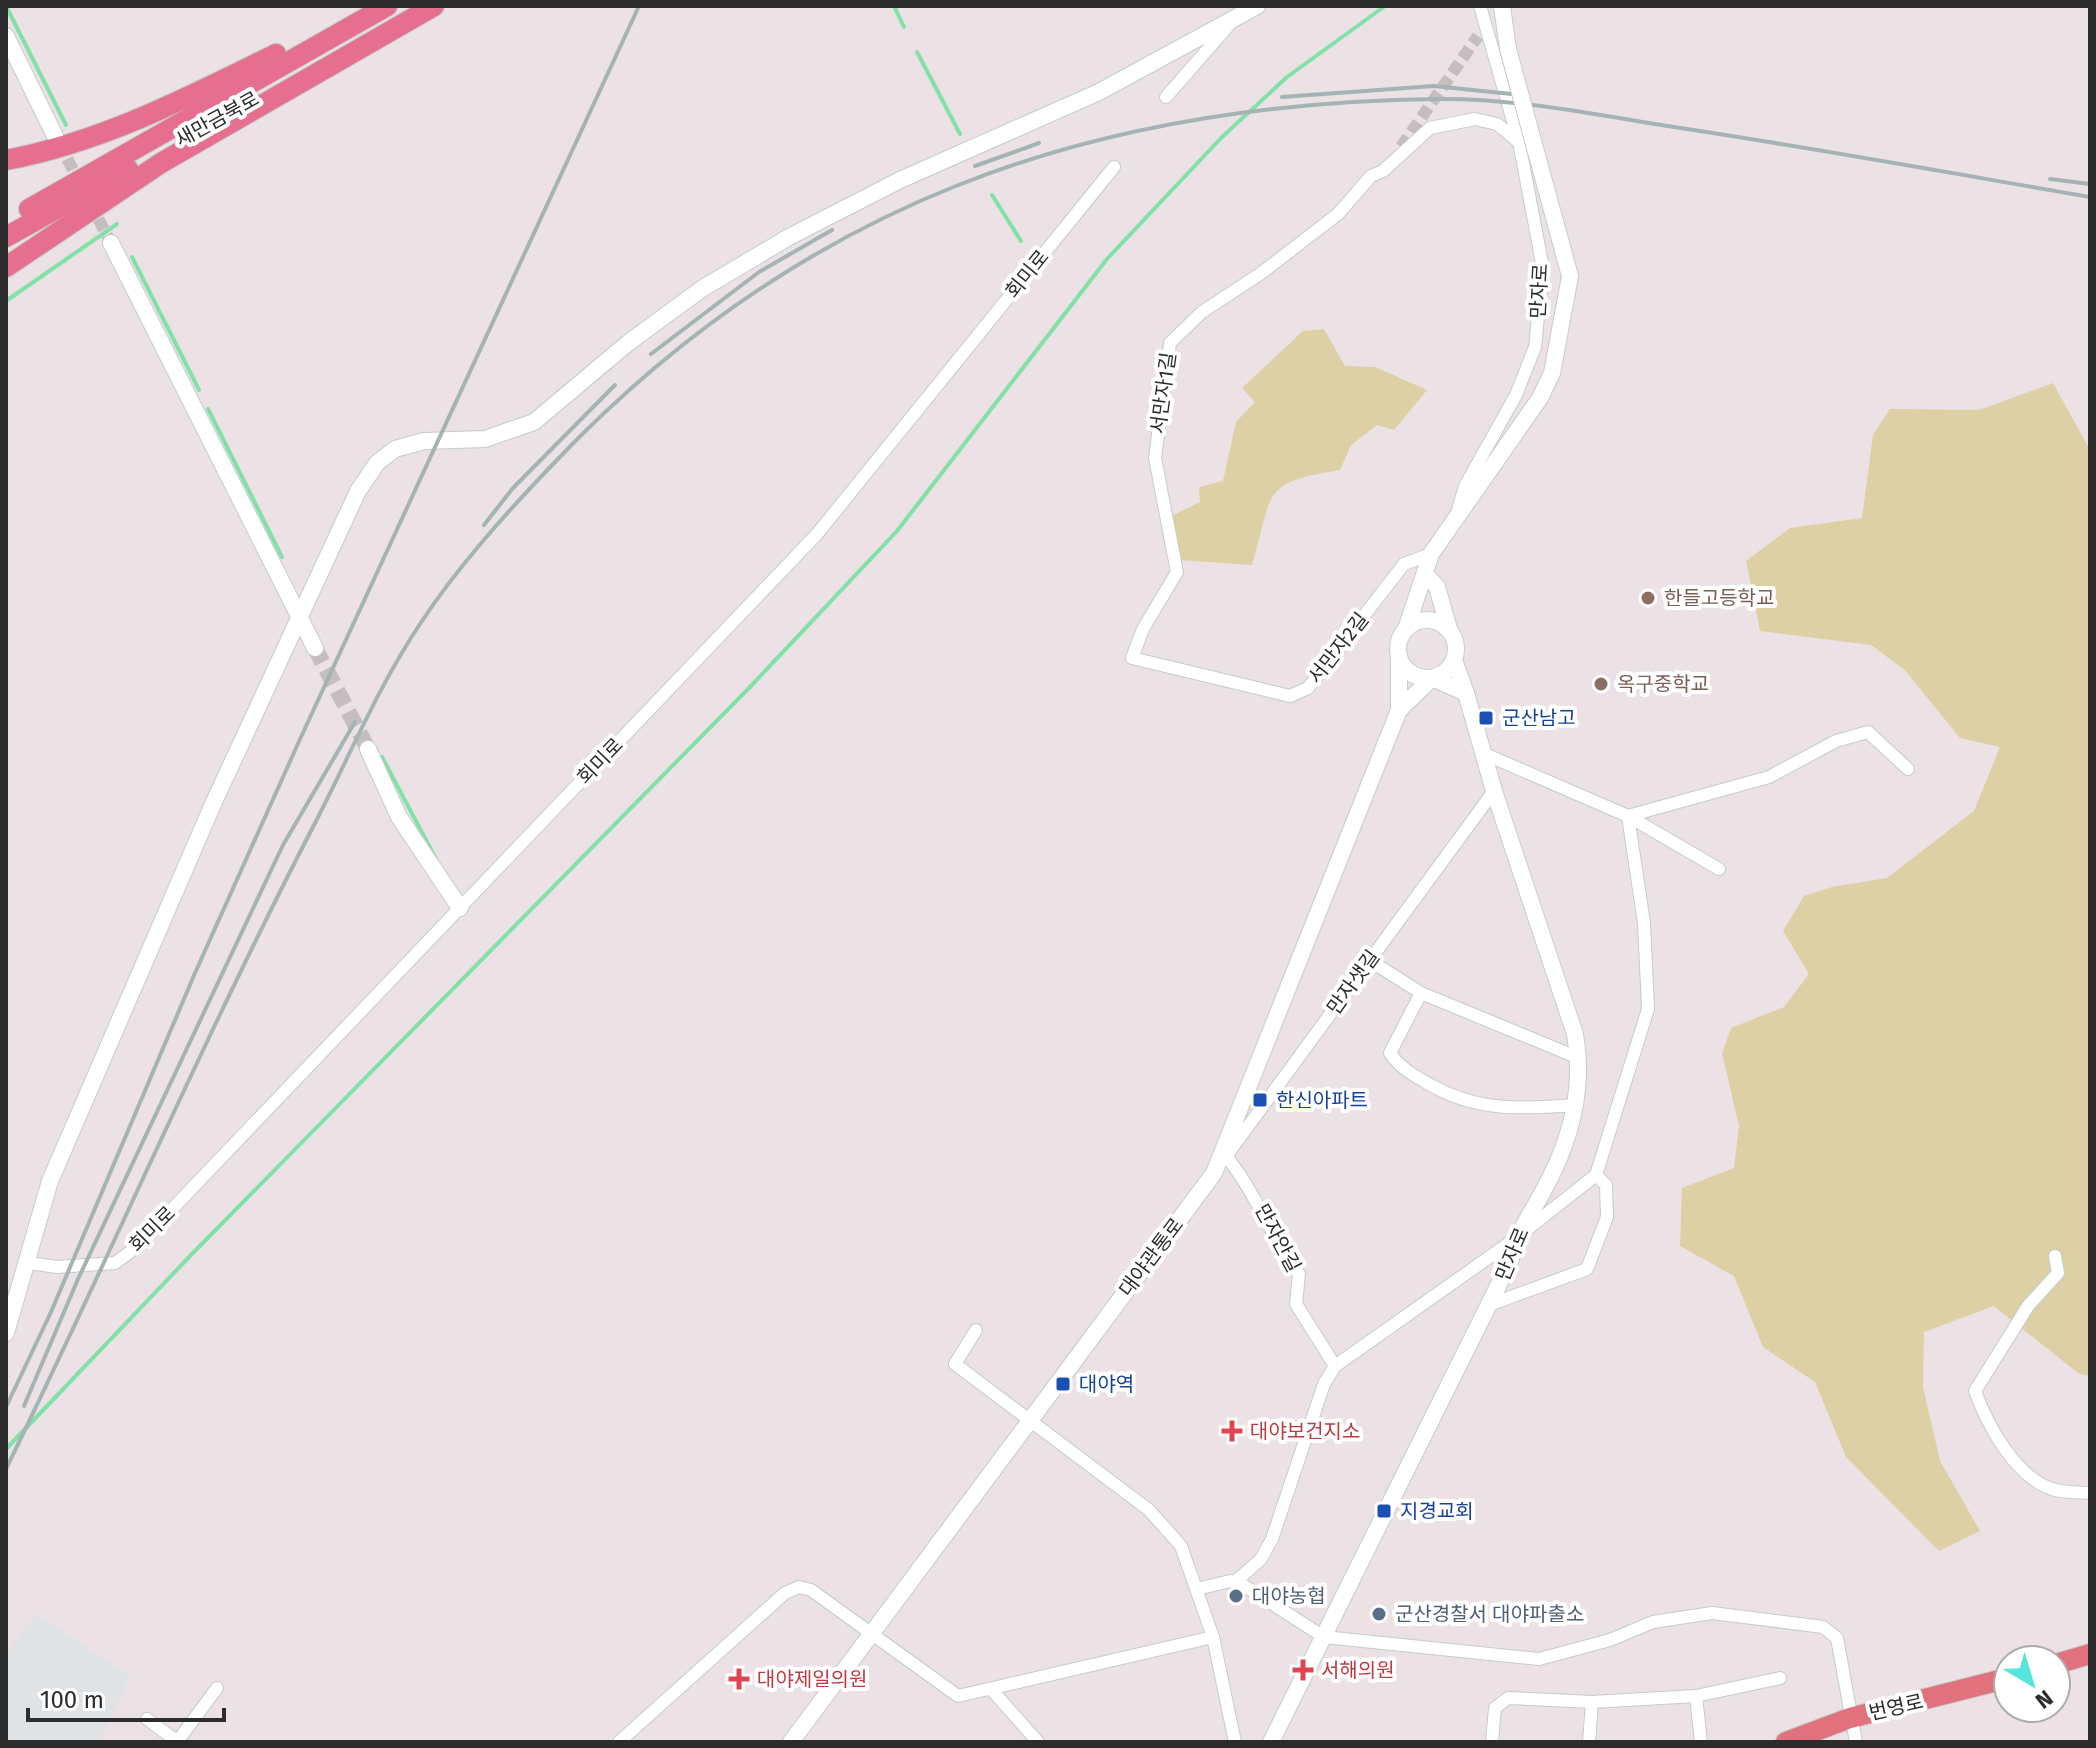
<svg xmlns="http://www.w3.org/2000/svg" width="2096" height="1748" font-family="'Fira Sans','Noto Sans KR',sans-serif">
	<rect width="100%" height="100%" fill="#ece1e4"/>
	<path fill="#e0e3e6" d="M 36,1613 L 130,1676 L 99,1742 L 6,1742 L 6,1656 Z"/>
	<g fill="#dcd0a4">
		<path d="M 1324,329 L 1345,366 L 1375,367 L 1427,390 L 1394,430 L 1377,425 L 1351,445 L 1340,470 C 1258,483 1274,493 1252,565 L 1179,560 L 1173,515 L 1200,502 L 1199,487 L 1223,481 L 1236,422 L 1255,402 L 1242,388 L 1303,331 Z"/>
		<path d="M 2053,383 L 2090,450 L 2090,1376 L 2078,1373 L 1994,1306 L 1924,1332 L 1923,1387 L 1940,1461 L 1980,1531 L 1939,1551 L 1846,1457 L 1815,1382 L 1763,1347 L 1734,1276 L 1680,1246 L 1682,1188 L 1734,1168 L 1739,1126 L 1722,1053 L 1731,1028 L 1784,1007 L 1809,974 L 1783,931 L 1804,896 L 1832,887 L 1887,878 L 1974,811 L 2000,747 L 1960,738 L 1905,670 L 1871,645 L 1760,631 L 1746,561 L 1790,528 L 1862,518 L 1873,435 L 1890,409 L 1979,410 Z"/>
	</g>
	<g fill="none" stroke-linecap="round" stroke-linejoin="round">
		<g stroke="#81e1a7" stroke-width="4">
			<path d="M 6,6 L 66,125"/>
			<path d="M 894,6 L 904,27"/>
			<path d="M 917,52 L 960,134"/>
			<path d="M 992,195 L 1021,241"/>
			<path d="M 132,257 L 199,390"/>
			<path d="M 6,301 L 117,224"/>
			<path d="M 208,409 L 282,557"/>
			<path d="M 382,757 L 436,859"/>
			<path d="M 6,1449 L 191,1255 L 750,687 L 897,531 L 1107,259 L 1221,138 L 1287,77 L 1385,6"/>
		</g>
		<g stroke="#c6bdbf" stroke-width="12" stroke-dasharray="12 6" stroke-linecap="butt">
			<path d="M 59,143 L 82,187"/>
			<path d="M 1401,147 L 1478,36"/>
			<path d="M 90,203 L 111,243"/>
		</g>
		<path stroke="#c6bdbf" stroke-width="16" stroke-dasharray="16 8" stroke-linecap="butt" d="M 315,648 L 368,749"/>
		<g stroke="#c2cdcc" stroke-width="14">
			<g id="minor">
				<path d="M 1166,97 L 1229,25"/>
				<path d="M 1458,510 L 1465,486 L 1516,395 L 1535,347 L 1543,268 L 1519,142 L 1480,6"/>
				<path d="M 1431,554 L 1404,564 L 1308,688 L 1290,696 L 1132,658 L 1143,629 L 1177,572 L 1155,458 L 1170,343 L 1202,312 L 1260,274 L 1338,214 L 1371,176 L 1383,171 L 1430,128 L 1475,119 L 1497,124 L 1519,142"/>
				<path d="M 1487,755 L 1628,816 L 1719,869"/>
				<path d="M 1369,960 L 1421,993 L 1579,1058"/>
				<path d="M 1421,993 L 1390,1053 C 1400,1068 1413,1075 1429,1084 C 1477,1112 1522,1109 1576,1105"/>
				<path d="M 1226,1156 C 1256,1193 1271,1237 1299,1274 L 1296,1304 L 1335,1366"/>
				<path d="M 1224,1159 L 1494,791"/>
				<path d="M 2055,1256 L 2058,1273 L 2028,1306 L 1975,1391 C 1987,1424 2015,1477 2052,1489 C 2063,1493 2078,1492 2090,1493"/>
				<path d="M 29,1263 L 57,1267 L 115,1263 L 134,1249 L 817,534 L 1114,167"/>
				<path d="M 1489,1305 L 1587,1269 L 1607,1217 L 1606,1185 L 1596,1175"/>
				<path d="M 976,1330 L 955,1364 L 1149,1510 L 1181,1546 L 1213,1637 L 1235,1742"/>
				<path d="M 1235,1582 L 1261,1559 L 1272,1539 L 1324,1384 L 1335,1366 L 1515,1239 L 1596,1175 L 1648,1009 L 1644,923 L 1628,816 L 1769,777 L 1836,741 L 1868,732 L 1908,769"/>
				<path d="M 1197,1589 L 1230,1581 L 1243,1585 L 1324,1637 L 1539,1659 L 1610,1640 L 1653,1622 L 1712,1613 L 1823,1627 L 1837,1638 L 1856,1742"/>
				<path d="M 991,1689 L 1038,1742"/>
				<path d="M 1696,1696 L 1701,1742"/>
				<path d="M 147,1719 L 178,1742"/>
				<path d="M 177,1742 L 217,1688"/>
				<path d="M 619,1742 L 785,1593 L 799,1587 L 811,1590 L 958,1696 L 1213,1637"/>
				<path d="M 1492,1742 L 1495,1708 L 1508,1698 L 1592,1702 L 1696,1696 L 1780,1678"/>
				<path d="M 1589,1742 L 1592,1702"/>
			</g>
		</g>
		<g stroke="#c2cdcc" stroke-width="18">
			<g id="tertiary">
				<path d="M 6,36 L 55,136"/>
				<path d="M 111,243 L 315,648"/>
				<path d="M 1426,575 L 1437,587 L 1449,629"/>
				<circle cx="1427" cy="649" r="29"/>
				<path d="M 1406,629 L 1431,554 L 1540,398 L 1552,373 L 1570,276"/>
				<path d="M 1399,658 L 1399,710 L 1432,678 L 1466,693 L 1454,660"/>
				<path d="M 368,749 L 399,817 L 460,908"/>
				<path d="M 6,1333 L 50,1181 L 213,804 L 358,491 L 377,463 L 395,449 L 424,441 L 485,439 L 534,422 L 628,343 L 703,288 L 789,237 L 900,180 L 1099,92 L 1257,6"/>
				<path d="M 791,1742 L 1214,1173 L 1399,710"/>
				<path d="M 1271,1742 L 1510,1262 C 1515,1236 1528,1219 1541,1195 C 1569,1146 1585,1090 1575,1034 L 1494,791 L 1466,693"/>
			</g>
		</g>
		<g stroke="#c4c4c4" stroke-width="22">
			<g id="primary">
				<path d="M 2056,1664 L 2090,1654"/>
				<path d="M 1786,1742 L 1850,1718 L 2008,1678"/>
			</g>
		</g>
		<g stroke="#c4c4c4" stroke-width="22">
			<g id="trunk">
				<path d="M 6,160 C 102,142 189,97 276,54"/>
				<path d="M 29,209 L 387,6"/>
				<path d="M 6,237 L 128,169"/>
				<path d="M 6,267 L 161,163 L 434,6"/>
			</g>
		</g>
		<use href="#minor" stroke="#fff" stroke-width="12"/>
		<use href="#tertiary" stroke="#fff" stroke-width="16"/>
		<use href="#primary" stroke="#e1717d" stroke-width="20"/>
		<use href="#trunk" stroke="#e66f90" stroke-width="20"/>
		<g stroke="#a4b4b4" stroke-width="4">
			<path d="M 1282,97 L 1434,86 L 1521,95"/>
			<path d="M 975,166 L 1039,143"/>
			<path d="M 2050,179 L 2090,184"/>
			<path d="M 651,354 L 759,272 L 832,230"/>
			<path d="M 484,525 L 513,488 L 615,385"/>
			<path d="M 24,1406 L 78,1279 L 283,845 L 355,722"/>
			<path d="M 6,1407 L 51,1312 L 195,973 L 301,737 L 639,6"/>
			<path d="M 6,1469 C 111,1254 205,1035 315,823 C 349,757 379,685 420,624 C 458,566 507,512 555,462 C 799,206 1086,103 1437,99 C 1516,98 1597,115 1674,127 C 1813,148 1951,173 2090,197"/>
		</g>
		<g stroke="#c2cdcc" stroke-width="18" stroke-linecap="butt">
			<path id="tertiary-bridge" d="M 1502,6 L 1508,49 L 1570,276"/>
		</g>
		<use href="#tertiary-bridge" stroke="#fff" stroke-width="16"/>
	</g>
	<g fill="#8d6e63" stroke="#fff" stroke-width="3">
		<circle cx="1648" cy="598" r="8"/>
		<circle cx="1601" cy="684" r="8"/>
	</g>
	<g fill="#1a4fb4" stroke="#fff" stroke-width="3">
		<rect x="1478" y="710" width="16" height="16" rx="4"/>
		<rect x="1252" y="1092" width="16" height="16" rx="4"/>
		<rect x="1055" y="1376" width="16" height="16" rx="4"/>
		<rect x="1376" y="1503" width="16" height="16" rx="4"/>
	</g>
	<g fill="#e0444e" stroke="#fff" stroke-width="3">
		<path d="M1228 1419h8v8h8v8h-8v8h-8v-8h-8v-8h8z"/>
		<path d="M1299 1658h8v8h8v8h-8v8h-8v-8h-8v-8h8z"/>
		<path d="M735 1667h8v8h8v8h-8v8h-8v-8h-8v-8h8z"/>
	</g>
	<g fill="#5c6f8a" stroke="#fff" stroke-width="3">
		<circle cx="1236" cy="1596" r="8"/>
		<circle cx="1379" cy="1614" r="8"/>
	</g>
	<g text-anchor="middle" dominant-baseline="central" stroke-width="8" stroke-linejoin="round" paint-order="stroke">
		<g font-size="20" fill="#2c2c2c" stroke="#fff">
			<text transform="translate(217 119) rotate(-29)">새만금북로</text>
			<text transform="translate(1027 274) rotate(-51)">회미로</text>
			<text transform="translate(1539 291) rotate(-87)">만자로</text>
			<text transform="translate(1163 393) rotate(-82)">서만자1길</text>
			<text transform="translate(1338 648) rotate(-52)">서만자2길</text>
			<text transform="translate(600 761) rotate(-46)">회미로</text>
			<text transform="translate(1353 982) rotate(-54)">만자샛길</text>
			<text transform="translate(152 1229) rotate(-45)">회미로</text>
			<text transform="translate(1278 1238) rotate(62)">만자안길</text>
			<text transform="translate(1512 1254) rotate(-67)">만자로</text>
			<text transform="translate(1151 1257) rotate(-53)">대야관통로</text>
			<text transform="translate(1896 1707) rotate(-13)">번영로</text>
		</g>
		<g font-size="20" fill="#785e54" stroke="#fff" text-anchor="start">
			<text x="1664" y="598">한들고등학교</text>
			<text x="1617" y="684">옥구중학교</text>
		</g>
		<g font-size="20" fill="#164399" stroke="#fff" text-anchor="start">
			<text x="1502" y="718">군산남고</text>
			<text x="1276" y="1100">한신아파트</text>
			<text x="1079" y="1384">대야역</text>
			<text x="1400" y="1511">지경교회</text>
		</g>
		<g font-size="20" fill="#be3a42" stroke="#fff" text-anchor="start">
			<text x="1250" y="1431">대야보건지소</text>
			<text x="1321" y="1670">서해의원</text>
			<text x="757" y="1679">대야제일의원</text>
		</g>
		<g font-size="20" fill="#4e5e75" stroke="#fff" text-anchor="start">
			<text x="1252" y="1596">대야농협</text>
			<text x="1395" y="1614">군산경찰서 대야파출소</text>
		</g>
	</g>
	<rect width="2096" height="1748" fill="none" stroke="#2c2c2c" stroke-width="16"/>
	<g transform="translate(2032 1684) rotate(142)"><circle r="38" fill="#ffffff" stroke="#ababab" stroke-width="2"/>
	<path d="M0-6L14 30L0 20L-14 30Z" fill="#55e5dc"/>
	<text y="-12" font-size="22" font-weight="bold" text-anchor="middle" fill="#2c2c2c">N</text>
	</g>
	<path d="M28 1708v12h196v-12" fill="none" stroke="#2c2c2c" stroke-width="4"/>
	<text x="40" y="1708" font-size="24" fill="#2c2c2c" stroke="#ffffff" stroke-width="6" paint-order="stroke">100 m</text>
</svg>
